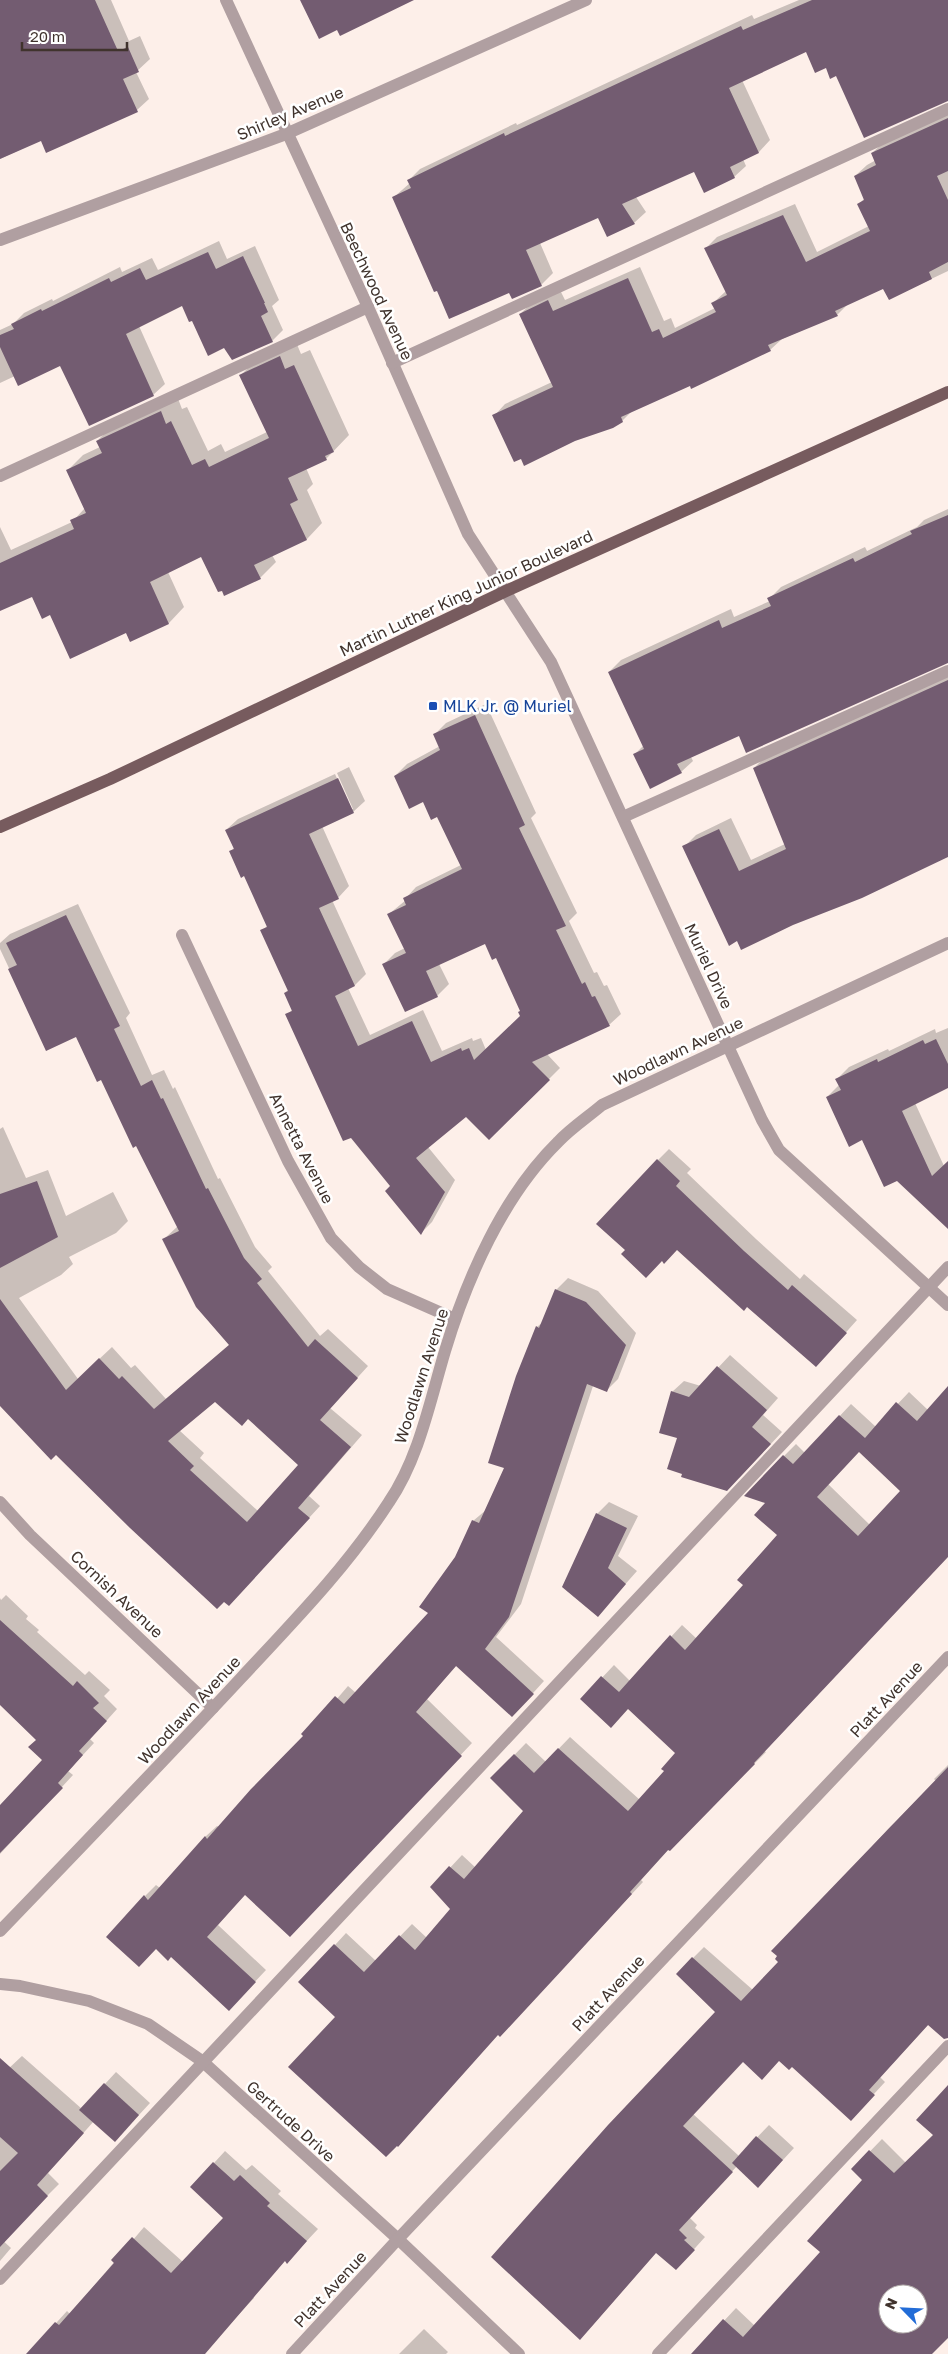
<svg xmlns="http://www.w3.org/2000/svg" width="948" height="2354" font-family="'Golos Text',sans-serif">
	<rect width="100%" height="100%" fill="#fdefe9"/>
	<g fill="#0003" fill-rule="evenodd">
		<path d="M 38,0 L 111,0 L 129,41 L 140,36 L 150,59 L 136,72 L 149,99 L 137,110 L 41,140 L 0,159 L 0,19 Z"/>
		<path d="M 799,0 L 948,0 L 948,96 L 837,75 L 807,50 L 742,80 L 770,140 L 759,152 L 743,159 L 746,166 L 734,177 L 695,170 L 636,197 L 646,212 L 634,223 L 598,217 L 540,243 L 553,273 L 541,285 L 510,291 L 394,197 L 410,183 L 409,180 L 420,169 L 516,123 L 517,125 L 752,15 L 754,19 Z"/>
		<path d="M 948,113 L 948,271 L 889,299 L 884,288 L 848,304 L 837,315 L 782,339 L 770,350 L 632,411 L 622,421 L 494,416 L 505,404 L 552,382 L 520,314 L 532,303 L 560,290 L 565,300 L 640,267 L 664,321 L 671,318 L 675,328 L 715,308 L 713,303 L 726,291 L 706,248 L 717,237 L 795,204 L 817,252 L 869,226 L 859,204 L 865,198 L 855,176 L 867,165 L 876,160 L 872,153 L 884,142 Z"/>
		<path d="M 219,241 L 227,259 L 255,246 L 279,300 L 272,306 L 283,330 L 272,341 L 225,346 L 192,319 L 182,305 L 139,326 L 165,384 L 153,395 L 61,364 L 15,376 L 0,383 L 0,330 L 13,324 L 24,313 L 52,299 L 53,301 L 120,267 L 122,272 L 152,258 L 158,270 Z"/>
		<path d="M 296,342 L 301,354 L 310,350 L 349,435 L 326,459 L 306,468 L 313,484 L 307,490 L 322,523 L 307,539 L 272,555 L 276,562 L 260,578 L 201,556 L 168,572 L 184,607 L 169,623 L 130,641 L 126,632 L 50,614 L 32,595 L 0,610 L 0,527 L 11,550 L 72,522 L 85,508 L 68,470 L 83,455 L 100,447 L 97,441 L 113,425 L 177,396 L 182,409 L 187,407 L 208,451 L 221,444 L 225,452 L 267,432 L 241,375 L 256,360 Z"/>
		<path d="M 948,509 L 948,657 L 739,734 L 691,757 L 693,761 L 681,772 L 635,754 L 644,745 L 609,672 L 621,660 L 731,609 L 734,617 L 770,601 L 769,599 L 781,587 L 865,547 L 867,551 L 917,527 L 924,520 Z"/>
		<path d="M 948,674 L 948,855 L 792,924 L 684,847 L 696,835 L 731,818 L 751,860 L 785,844 L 754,768 L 766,756 Z"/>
		<path d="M 486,704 L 536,813 L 531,818 L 577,913 L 569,921 L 594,973 L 597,972 L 604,986 L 607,985 L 621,1014 L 609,1025 L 547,1054 L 560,1068 L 489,1139 L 466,1116 L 428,1147 L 455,1180 L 432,1222 L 421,1233 L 287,1015 L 293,1009 L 285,993 L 289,989 L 262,931 L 268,925 L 245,875 L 230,852 L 234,848 L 226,830 L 238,819 L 335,774 L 351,809 L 353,809 L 337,773 L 349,767 L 365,801 L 353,812 L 322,826 L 349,886 L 338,898 L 332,900 L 366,974 L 355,985 L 348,988 L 370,1035 L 423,1010 L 442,1051 L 472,1038 L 473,1041 L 481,1038 L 486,1050 L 521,1016 L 521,1010 L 497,956 L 486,943 L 439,964 L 449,984 L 437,996 L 384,964 L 395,953 L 405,948 L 389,914 L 406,900 L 405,899 L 416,887 L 461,865 L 438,815 L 395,776 L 407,764 L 440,746 L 434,735 L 446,723 Z"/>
		<path d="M 78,904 L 130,1013 L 126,1018 L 152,1075 L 164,1070 L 173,1089 L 175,1087 L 218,1179 L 220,1178 L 255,1247 L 272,1267 L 268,1271 L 320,1336 L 328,1329 L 368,1366 L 330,1408 L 362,1435 L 309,1496 L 320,1506 L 240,1593 L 224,1600 L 0,1391 L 0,1129 L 3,1127 L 26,1178 L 48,1170 L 66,1216 L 113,1192 L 128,1221 L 116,1233 L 69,1257 L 73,1264 L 61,1275 L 19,1298 L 78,1379 L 112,1347 L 131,1368 L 135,1365 L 166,1399 L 230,1344 L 164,1239 L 178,1226 L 102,1078 L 77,1035 L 47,1049 L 0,949 L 0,943 L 10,934 ZM 216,1400 L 249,1418 L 300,1465 L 258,1511 L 200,1458 L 204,1453 L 179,1430 Z"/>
		<path d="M 948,1028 L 948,1087 L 915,1103 L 944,1166 L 948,1163 L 948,1225 L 862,1139 L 827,1097 L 839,1085 L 837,1079 L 849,1067 L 888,1049 L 889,1051 L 935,1029 L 936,1033 Z"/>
		<path d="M 669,1149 L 691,1169 L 687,1173 L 756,1239 L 800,1279 L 804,1274 L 857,1320 L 816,1366 L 748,1306 L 658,1160 Z"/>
		<path d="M 568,1278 L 598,1291 L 636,1333 L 618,1379 L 606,1391 L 593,1386 L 521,1604 L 496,1637 L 544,1681 L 523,1704 L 457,1665 L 427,1699 L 472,1743 L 301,1924 L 245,1894 L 218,1925 L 266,1970 L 229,2009 L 145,1896 L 156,1885 L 160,1888 L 205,1837 L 217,1826 L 219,1827 L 305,1736 L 348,1686 L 356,1693 L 430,1612 L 473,1521 L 486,1510 L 505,1467 L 537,1327 L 544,1321 L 556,1290 Z"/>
		<path d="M 730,1355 L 778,1398 L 763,1415 L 782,1432 L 739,1478 L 678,1438 L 672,1392 L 684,1381 L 701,1386 Z"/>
		<path d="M 948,1389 L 948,1554 L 764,1751 L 766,1752 L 669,1849 L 641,1880 L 643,1882 L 511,2024 L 499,2034 L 337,2017 L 335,1945 L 346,1933 L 376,1961 L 412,1924 L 427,1938 L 452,1909 L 432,1887 L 462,1855 L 476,1868 L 525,1811 L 492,1778 L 526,1743 L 546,1762 L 570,1737 L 640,1800 L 666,1771 L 677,1753 L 629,1707 L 582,1699 L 614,1665 L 630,1681 L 682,1625 L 697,1639 L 745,1585 L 779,1535 L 767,1502 L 747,1496 L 784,1456 L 796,1444 L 805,1453 L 851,1404 L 876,1427 L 909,1392 L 928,1410 ZM 859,1450 L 902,1490 L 870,1525 L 828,1484 Z"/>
		<path d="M 609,1502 L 638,1516 L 618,1556 L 637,1571 L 598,1615 L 597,1514 Z"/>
		<path d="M 6,1595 L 28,1616 L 26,1619 L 39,1630 L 37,1632 L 85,1675 L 89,1671 L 110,1690 L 104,1696 L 117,1709 L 90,1739 L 94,1743 L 68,1771 L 73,1775 L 0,1854 L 0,1806 L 44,1760 L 37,1740 L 0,1704 L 0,1598 L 1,1600 Z"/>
		<path d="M 948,1765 L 948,2037 L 929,2024 L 880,2077 L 885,2082 L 862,2107 L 780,2060 L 743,2060 L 693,2114 L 739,2156 L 769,2125 L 794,2148 L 770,2174 L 737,2166 L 690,2218 L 697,2225 L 695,2228 L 705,2237 L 687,2257 L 657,2251 L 591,2327 L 716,2012 L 693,1958 L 704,1947 L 753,1990 L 780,1962 L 816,1908 L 888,1829 L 936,1781 L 934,1779 Z"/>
		<path d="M 22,2056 L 82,2109 L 116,2072 L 150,2103 L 126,2129 L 94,2121 L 48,2173 L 59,2184 L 39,2204 L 0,2189 L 0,2074 L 7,2070 Z"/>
		<path d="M 948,2087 L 948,2336 L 931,2354 L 697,2354 L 695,2352 L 736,2308 L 755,2326 L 821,2252 L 864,2179 L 853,2169 L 882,2139 L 906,2163 L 935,2135 ZM 888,2294 L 918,2294 L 918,2324 L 888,2324 Z"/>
		<path d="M 225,2151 L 246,2170 L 252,2165 L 281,2191 L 278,2194 L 318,2229 L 287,2262 L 285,2260 L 253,2297 L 254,2298 L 202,2354 L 28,2354 L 67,2311 L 70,2314 L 144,2227 L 183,2262 L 225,2217 L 214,2163 Z"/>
		<path d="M 0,2238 L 11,2248 L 0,2261 Z"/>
		<path d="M 424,2329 L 448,2352 L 446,2354 L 399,2354 Z"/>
	</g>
	<g fill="#735c71" fill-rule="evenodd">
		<path d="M 0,0 L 95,0 L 118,51 L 128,47 L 139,72 L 123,79 L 138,112 L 46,153 L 41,141 L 0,159 Z"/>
		<path d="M 300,0 L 414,0 L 340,36 L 337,30 L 319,39 Z"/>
		<path d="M 812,0 L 948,0 L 948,101 L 864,138 L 836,76 L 830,79 L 826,68 L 815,73 L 806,52 L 729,88 L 759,153 L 730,167 L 735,178 L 704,193 L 694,172 L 622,204 L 635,224 L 607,237 L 598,218 L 526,250 L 542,286 L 512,299 L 509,293 L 449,319 L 437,291 L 434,292 L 392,197 L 411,188 L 407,180 L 504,133 L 505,136 L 741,26 L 743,30 Z"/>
		<path d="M 948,118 L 948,171 L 937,176 L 948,200 L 948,262 L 929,272 L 932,279 L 889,300 L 883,289 L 835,311 L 838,316 L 768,345 L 771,351 L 691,389 L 690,386 L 621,417 L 623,422 L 613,428 L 575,441 L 524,466 L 521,459 L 514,462 L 492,415 L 553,387 L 519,314 L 548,300 L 553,311 L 628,278 L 652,332 L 659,329 L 663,338 L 716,312 L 711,303 L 727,295 L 704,248 L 783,215 L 806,262 L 870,231 L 857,204 L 864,200 L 854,176 L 876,165 L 871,153 Z"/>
		<path d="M 208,252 L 216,269 L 243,256 L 265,303 L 264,303 L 268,312 L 261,316 L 273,342 L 232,360 L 224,348 L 208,356 L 192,321 L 189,322 L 182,306 L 126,334 L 154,396 L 89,426 L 60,366 L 18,386 L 0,347 L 0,335 L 14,329 L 11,324 L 41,309 L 42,311 L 109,278 L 111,282 L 140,268 L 146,280 Z"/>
		<path d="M 280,356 L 285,369 L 294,365 L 334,452 L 325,456 L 327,460 L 288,478 L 298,500 L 290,504 L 307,540 L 254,565 L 261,579 L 224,596 L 222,591 L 218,592 L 201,557 L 150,582 L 169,624 L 130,642 L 126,633 L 70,659 L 50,615 L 42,619 L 32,597 L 0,611 L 0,563 L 74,529 L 70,520 L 86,513 L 66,470 L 102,453 L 96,441 L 161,411 L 166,424 L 171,421 L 192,465 L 205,459 L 209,467 L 269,438 L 239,375 Z"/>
		<path d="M 948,515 L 948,663 L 746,753 L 739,736 L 677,764 L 682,773 L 650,789 L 633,754 L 644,749 L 608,672 L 719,620 L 722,628 L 771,606 L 767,598 L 853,558 L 855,562 L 912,534 L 910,531 Z"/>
		<path d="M 948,680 L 948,857 L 862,898 L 793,925 L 741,950 L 737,941 L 729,946 L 682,846 L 719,829 L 739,871 L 786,849 L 753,768 Z"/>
		<path d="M 475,715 L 525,825 L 519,828 L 566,926 L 556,930 L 582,984 L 585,982 L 592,997 L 595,996 L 610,1026 L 532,1062 L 550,1080 L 489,1140 L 466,1117 L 416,1158 L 445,1192 L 421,1235 L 385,1191 L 390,1186 L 351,1138 L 343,1141 L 285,1014 L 292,1011 L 284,993 L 288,991 L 260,930 L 267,927 L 244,876 L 241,878 L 229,851 L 234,849 L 225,830 L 338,778 L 354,813 L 309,834 L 339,899 L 319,908 L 355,986 L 335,996 L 358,1046 L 412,1021 L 431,1062 L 461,1048 L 462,1051 L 469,1048 L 474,1060 L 520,1016 L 518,1012 L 520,1011 L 496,958 L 492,960 L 485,944 L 426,971 L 438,997 L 405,1012 L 382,964 L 406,953 L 387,914 L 406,905 L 403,898 L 462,869 L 437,817 L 431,820 L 423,802 L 409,809 L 394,776 L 440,750 L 433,734 Z"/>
		<path d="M 66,915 L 120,1026 L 114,1029 L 141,1086 L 152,1080 L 161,1099 L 163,1098 L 206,1189 L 208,1188 L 244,1258 L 262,1279 L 257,1283 L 308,1347 L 315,1339 L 358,1378 L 320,1420 L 351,1447 L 298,1508 L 310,1518 L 229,1606 L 224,1602 L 217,1609 L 130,1528 L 56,1455 L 51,1460 L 0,1406 L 0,1299 L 66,1390 L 99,1358 L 119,1379 L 122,1376 L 154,1409 L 229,1345 L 196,1307 L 162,1239 L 179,1231 L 136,1146 L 133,1148 L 101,1080 L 97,1082 L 76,1037 L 46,1051 L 8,969 L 17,965 L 6,943 ZM 215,1402 L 242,1426 L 248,1419 L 298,1465 L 247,1522 L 190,1470 L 194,1466 L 168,1441 Z"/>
		<path d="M 936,1039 L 948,1064 L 948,1088 L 902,1111 L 932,1176 L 948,1161 L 948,1229 L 897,1181 L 884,1187 L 862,1140 L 849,1147 L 826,1097 L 841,1090 L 835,1079 L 877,1059 L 878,1062 L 923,1040 L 925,1044 Z"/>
		<path d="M 657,1159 L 680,1181 L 676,1186 L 744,1251 L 788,1290 L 792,1285 L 847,1333 L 816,1367 L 747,1307 L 744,1311 L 677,1250 L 664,1264 L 662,1261 L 646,1278 L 621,1254 L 625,1250 L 596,1224 Z"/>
		<path d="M 37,1181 L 58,1237 L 0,1268 L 0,1194 Z"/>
		<path d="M 555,1289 L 586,1302 L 626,1345 L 607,1392 L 587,1384 L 509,1617 L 485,1649 L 534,1694 L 512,1717 L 456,1666 L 416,1712 L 462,1756 L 290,1937 L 245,1895 L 207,1937 L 256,1982 L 229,2011 L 171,1957 L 168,1961 L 156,1949 L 139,1967 L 106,1937 L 144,1895 L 148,1900 L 205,1836 L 207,1839 L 251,1789 L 303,1736 L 301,1734 L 335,1696 L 344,1704 L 428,1613 L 419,1607 L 455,1557 L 472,1520 L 479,1523 L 504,1468 L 488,1463 L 516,1376 L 536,1326 L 539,1328 Z"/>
		<path d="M 717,1366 L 767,1410 L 752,1427 L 771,1444 L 727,1491 L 681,1477 L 682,1474 L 667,1469 L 677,1438 L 659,1433 L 671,1391 L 689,1397 Z"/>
		<path d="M 948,1386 L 948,1557 L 754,1763 L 755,1764 L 670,1851 L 668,1850 L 630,1892 L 632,1894 L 564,1968 L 500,2037 L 498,2035 L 398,2147 L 397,2146 L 386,2157 L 288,2067 L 335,2017 L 298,1982 L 334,1944 L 364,1972 L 399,1935 L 415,1950 L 450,1909 L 430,1887 L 449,1866 L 464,1879 L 523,1811 L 490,1778 L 514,1754 L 534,1773 L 558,1748 L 628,1811 L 664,1771 L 661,1769 L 675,1753 L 628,1709 L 611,1728 L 580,1699 L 601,1676 L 619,1692 L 670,1635 L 685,1650 L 743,1585 L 737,1580 L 777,1535 L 754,1515 L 765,1503 L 744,1496 L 783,1455 L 793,1464 L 839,1415 L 865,1438 L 896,1402 L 917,1421 ZM 859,1452 L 900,1491 L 858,1536 L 817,1497 Z"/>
		<path d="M 596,1513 L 627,1528 L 608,1568 L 626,1584 L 598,1617 L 562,1587 Z"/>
		<path d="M 0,1620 L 73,1686 L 77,1681 L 99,1703 L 93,1708 L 107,1721 L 79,1751 L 83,1755 L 58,1783 L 63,1788 L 0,1853 L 0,1805 L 42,1760 L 28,1747 L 36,1740 L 0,1705 Z"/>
		<path d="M 948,1767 L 948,2038 L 944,2039 L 928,2025 L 869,2090 L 875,2095 L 851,2121 L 792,2067 L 789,2070 L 779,2061 L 762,2080 L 743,2062 L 683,2126 L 733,2172 L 679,2230 L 687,2238 L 684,2240 L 695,2250 L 676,2270 L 656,2253 L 580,2340 L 491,2257 L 608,2125 L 715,2012 L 676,1974 L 692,1957 L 741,2001 L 778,1962 L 775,1959 L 777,1956 L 771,1951 Z"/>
		<path d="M 0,2058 L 84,2133 L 37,2185 L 48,2196 L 0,2247 L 0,2171 L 18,2153 L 0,2137 Z"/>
		<path d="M 104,2083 L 139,2115 L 115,2142 L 79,2110 Z"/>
		<path d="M 948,2085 L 948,2338 L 932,2354 L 691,2354 L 723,2319 L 743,2337 L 820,2252 L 807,2241 L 862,2180 L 851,2169 L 869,2150 L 894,2173 L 933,2135 L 916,2120 ZM 888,2294 L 918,2294 L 918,2324 L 888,2324 Z"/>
		<path d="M 756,2136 L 783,2160 L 758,2188 L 732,2163 Z"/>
		<path d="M 213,2162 L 234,2181 L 240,2175 L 270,2203 L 267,2206 L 307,2241 L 287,2264 L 285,2261 L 205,2354 L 26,2354 L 55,2322 L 59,2325 L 114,2263 L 111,2260 L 132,2237 L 171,2273 L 223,2218 L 190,2187 Z"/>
	</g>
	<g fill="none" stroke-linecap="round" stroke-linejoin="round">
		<g stroke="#b09fa1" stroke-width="12">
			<path d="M 226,0 L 368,307 L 468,534 L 551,662 L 762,1120 L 779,1150 L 948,1305"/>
			<path d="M 0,240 L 286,134 L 586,0"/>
			<path d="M 392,363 L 948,109"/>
			<path d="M 0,476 L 368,307"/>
			<path d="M 623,817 L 948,671"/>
			<path d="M 182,935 L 288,1161 L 331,1238 L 359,1267 L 387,1289 L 455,1319"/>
			<path d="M 0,1502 L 30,1535 L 213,1708"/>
			<path d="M 0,1931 C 81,1847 162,1763 241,1678 C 294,1621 347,1567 389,1502 C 419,1458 430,1401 445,1351 C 467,1278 503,1196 558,1142 C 571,1128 588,1117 602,1105 L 948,943"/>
			<path d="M 0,1984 L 20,1986 L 89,2001 L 148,2024 L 202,2061 L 398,2239 L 519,2354"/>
			<path d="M 0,2279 L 948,1267"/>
			<path d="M 292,2354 L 398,2239 L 948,1657"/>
			<path d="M 658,2354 L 948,2046"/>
		</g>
		<path stroke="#775b5e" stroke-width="12" d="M 0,827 L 110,779 L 506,591 L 948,392"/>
	</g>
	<rect fill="#1a4fb4" stroke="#fff" stroke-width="2" x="428" y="701" width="10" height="10" rx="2.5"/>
	<g text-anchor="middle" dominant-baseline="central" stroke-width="5" stroke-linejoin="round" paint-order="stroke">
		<g font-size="16" fill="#40332d" stroke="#fff">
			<text transform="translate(290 113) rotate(-23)">Shirley Avenue</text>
			<text transform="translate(377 291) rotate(65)">Beechwood Avenue</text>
			<text transform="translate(466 593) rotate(-25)">Martin Luther King Junior Boulevard</text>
			<text transform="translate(709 966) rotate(65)">Muriel Drive</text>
			<text transform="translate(678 1051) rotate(-25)">Woodlawn Avenue</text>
			<text transform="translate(302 1148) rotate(63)">Annetta Avenue</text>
			<text transform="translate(421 1376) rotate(-72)">Woodlawn Avenue</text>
			<text transform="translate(117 1594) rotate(43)">Cornish Avenue</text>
			<text transform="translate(886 1699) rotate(-47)">Platt Avenue</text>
			<text transform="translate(189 1710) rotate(-47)">Woodlawn Avenue</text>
			<text transform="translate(608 1993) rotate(-47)">Platt Avenue</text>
			<text transform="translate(291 2121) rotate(42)">Gertrude Drive</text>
			<text transform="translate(330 2289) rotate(-47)">Platt Avenue</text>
		</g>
		<g font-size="16" fill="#164399" stroke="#fff" text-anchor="start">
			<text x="443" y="706">MLK Jr. @ Muriel</text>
		</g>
	</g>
	<g transform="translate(903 2309) rotate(294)"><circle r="24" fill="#ffffff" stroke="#b3adab"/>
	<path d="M0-4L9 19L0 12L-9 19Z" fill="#226cd7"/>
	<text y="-8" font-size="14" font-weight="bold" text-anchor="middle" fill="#40332d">N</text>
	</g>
	<path d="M22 42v8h105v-8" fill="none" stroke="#40332d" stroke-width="2.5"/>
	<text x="30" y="42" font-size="15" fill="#40332d" stroke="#ffffff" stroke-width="4" paint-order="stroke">20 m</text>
</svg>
